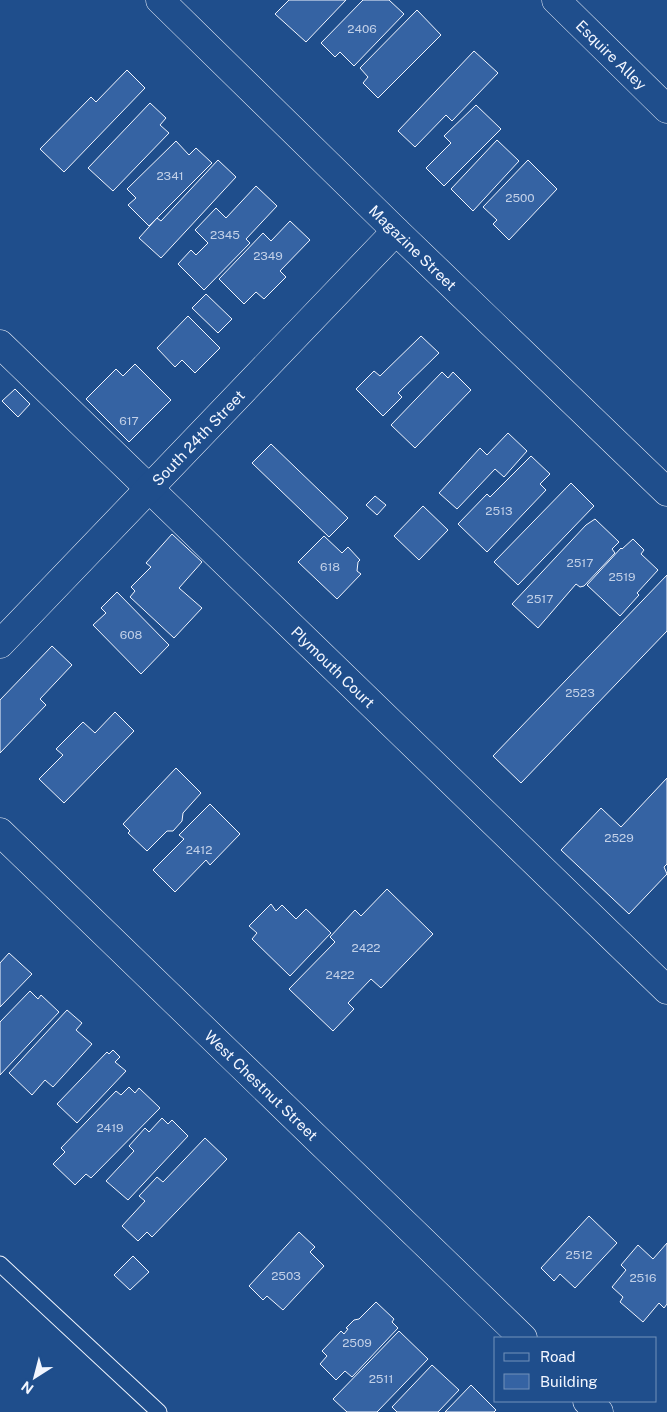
<svg xmlns="http://www.w3.org/2000/svg" width="667" height="1412" font-family="'Public Sans',sans-serif">
	<rect width="100%" height="100%" fill="#1f4e8c"/>
	<g fill="#3563a3" stroke="#f2f6ff">
		<path d="M 289,0 L 346,0 L 306,42 L 275,14 Z"/>
		<path d="M 363,0 L 389,0 L 404,14 L 354,66 L 340,52 L 335,57 L 321,43 Z"/>
		<path d="M 417,10 L 441,35 L 378,98 L 363,83 L 368,77 L 360,68 Z"/>
		<path d="M 474,51 L 498,73 L 452,121 L 446,115 L 415,147 L 398,131 Z"/>
		<path d="M 127,70 L 145,88 L 64,172 L 40,149 L 91,97 L 96,102 Z"/>
		<path d="M 150,103 L 166,118 L 160,125 L 169,133 L 113,191 L 88,168 Z"/>
		<path d="M 476,105 L 501,129 L 444,186 L 426,168 L 451,143 L 444,136 Z"/>
		<path d="M 497,140 L 519,161 L 473,211 L 451,189 Z"/>
		<path d="M 176,141 L 189,155 L 196,148 L 212,163 L 149,226 L 128,205 L 136,198 L 127,189 Z"/>
		<path d="M 218,160 L 236,177 L 161,258 L 139,238 L 157,218 L 161,221 Z"/>
		<path d="M 528,160 L 557,189 L 509,240 L 493,224 L 497,220 L 483,207 Z"/>
		<path d="M 256,186 L 277,206 L 246,239 L 250,243 L 204,290 L 178,264 L 191,250 L 196,255 L 208,243 L 195,230 L 216,208 L 226,218 Z"/>
		<path d="M 290,221 L 310,240 L 280,271 L 286,277 L 264,299 L 256,292 L 244,304 L 219,279 L 263,233 L 271,241 Z"/>
		<path d="M 206,294 L 232,319 L 218,333 L 192,308 Z"/>
		<path d="M 188,316 L 220,348 L 195,373 L 182,360 L 175,367 L 157,348 Z"/>
		<path d="M 421,336 L 439,353 L 398,393 L 402,397 L 383,416 L 356,389 L 374,371 L 380,376 Z"/>
		<path d="M 135,364 L 171,400 L 129,442 L 86,399 L 116,369 L 123,376 Z"/>
		<path d="M 442,372 L 448,378 L 453,372 L 471,390 L 415,448 L 391,425 Z"/>
		<path d="M 15,389 L 30,404 L 18,417 L 2,401 Z"/>
		<path d="M 508,433 L 527,451 L 504,477 L 495,469 L 457,509 L 439,493 L 480,448 L 487,455 Z"/>
		<path d="M 271,444 L 348,518 L 329,537 L 252,463 Z"/>
		<path d="M 531,456 L 550,474 L 540,484 L 546,490 L 487,552 L 458,524 L 487,494 L 490,497 Z"/>
		<path d="M 571,483 L 594,506 L 518,585 L 494,562 Z"/>
		<path d="M 375,496 L 386,505 L 377,515 L 366,505 Z"/>
		<path d="M 423,506 L 448,530 L 419,560 L 394,536 Z"/>
		<path d="M 595,519 L 619,542 L 612,549 L 615,553 L 584,586 L 580,587 L 576,584 L 538,628 L 512,604 L 586,525 Z"/>
		<path d="M 172,534 L 202,562 L 179,588 L 202,608 L 174,638 L 130,597 L 135,591 L 131,587 L 151,567 L 146,563 Z"/>
		<path d="M 324,536 L 342,553 L 348,547 L 360,560 L 358,562 L 357,571 L 361,574 L 337,599 L 298,562 Z"/>
		<path d="M 633,539 L 644,550 L 641,554 L 658,570 L 637,593 L 639,595 L 620,616 L 587,585 L 621,548 L 622,549 Z"/>
		<path d="M 667,575 L 667,631 L 521,783 L 493,756 Z"/>
		<path d="M 117,592 L 169,645 L 141,674 L 93,625 L 106,613 L 101,608 Z"/>
		<path d="M 52,646 L 72,665 L 40,699 L 46,705 L 0,753 L 0,700 Z"/>
		<path d="M 115,712 L 134,731 L 64,803 L 39,779 L 63,755 L 56,749 L 83,722 L 95,733 Z"/>
		<path d="M 176,768 L 201,793 L 183,813 L 182,821 L 173,831 L 167,831 L 147,851 L 128,833 L 130,831 L 123,824 Z"/>
		<path d="M 667,778 L 667,864 L 664,867 L 667,874 L 629,914 L 561,850 L 601,808 L 621,827 Z"/>
		<path d="M 210,804 L 240,834 L 210,865 L 206,860 L 175,892 L 153,870 L 184,839 L 179,835 Z"/>
		<path d="M 387,889 L 433,934 L 381,988 L 371,979 L 348,1003 L 354,1009 L 333,1031 L 289,989 L 335,942 L 330,937 L 355,910 L 361,916 Z"/>
		<path d="M 271,904 L 276,911 L 282,905 L 296,919 L 306,909 L 331,933 L 290,976 L 252,939 L 257,933 L 249,926 Z"/>
		<path d="M 9,953 L 32,974 L 0,1007 L 0,963 Z"/>
		<path d="M 30,991 L 38,999 L 41,995 L 59,1012 L 0,1075 L 0,1022 Z"/>
		<path d="M 67,1010 L 82,1023 L 76,1030 L 92,1044 L 53,1087 L 45,1080 L 32,1095 L 9,1073 Z"/>
		<path d="M 113,1050 L 120,1057 L 115,1062 L 126,1071 L 77,1123 L 57,1104 L 107,1052 L 109,1054 Z"/>
		<path d="M 129,1087 L 135,1093 L 139,1088 L 160,1108 L 91,1178 L 86,1174 L 75,1185 L 53,1164 L 65,1152 L 61,1148 L 116,1091 L 121,1095 Z"/>
		<path d="M 162,1118 L 168,1124 L 172,1120 L 188,1136 L 128,1200 L 106,1181 L 134,1151 L 129,1146 L 145,1128 L 149,1132 Z"/>
		<path d="M 205,1138 L 227,1159 L 152,1237 L 147,1232 L 138,1241 L 122,1226 L 145,1201 L 139,1196 L 157,1177 L 163,1182 Z"/>
		<path d="M 589,1216 L 617,1243 L 575,1288 L 560,1274 L 554,1281 L 541,1268 Z"/>
		<path d="M 299,1232 L 315,1247 L 310,1252 L 324,1266 L 283,1310 L 267,1296 L 263,1300 L 249,1286 Z"/>
		<path d="M 667,1243 L 667,1304 L 664,1308 L 659,1303 L 643,1322 L 620,1302 L 623,1297 L 612,1287 L 626,1270 L 621,1265 L 638,1245 L 653,1259 Z"/>
		<path d="M 133,1256 L 149,1272 L 130,1290 L 114,1275 Z"/>
		<path d="M 376,1302 L 394,1319 L 392,1322 L 398,1328 L 352,1377 L 345,1371 L 336,1380 L 320,1364 L 327,1356 L 322,1351 L 341,1331 L 344,1334 L 348,1329 L 346,1328 L 354,1320 L 359,1319 Z"/>
		<path d="M 399,1331 L 428,1359 L 377,1412 L 347,1412 L 333,1399 Z"/>
		<path d="M 432,1365 L 459,1390 L 438,1412 L 397,1412 L 392,1407 Z"/>
		<path d="M 471,1385 L 496,1410 L 494,1412 L 445,1412 Z"/>
	</g>
	<g fill="none" stroke-linecap="round" stroke-linejoin="round">
		<g stroke="#f2f6ff" stroke-width="17">
			<path id="service" d="M 0,1264 L 159,1412"/>
		</g>
		<g stroke="#f2f6ff" stroke-width="29">
			<g id="minor">
				<path id="s1" d="M 160,0 L 396,231 L 667,492"/>
				<path id="s2" d="M 556,0 L 667,109"/>
				<path id="s3" d="M 0,344 L 667,990"/>
				<path id="s4" d="M 0,644 L 396,231"/>
			</g>
		</g>
		<g stroke="#f2f6ff" stroke-width="29">
			<g id="secondary">
				<path id="s5" d="M 0,832 L 523,1338"/>
				<path d="M 587,1401 L 599,1412"/>
			</g>
		</g>
		<use href="#service" stroke="#1f4e8c" stroke-width="15"/>
		<use href="#minor" stroke="#1f4e8c" stroke-width="28"/>
		<use href="#secondary" stroke="#1f4e8c" stroke-width="28"/>
	</g>
	<g text-anchor="middle" dominant-baseline="central" stroke-width="4" stroke-linejoin="round" paint-order="stroke">
		<g font-size="12" fill="#c3d1e8">
			<text x="362" y="29">2406</text>
			<text x="170" y="176">2341</text>
			<text x="520" y="198">2500</text>
			<text x="225" y="235">2345</text>
			<text x="268" y="256">2349</text>
			<text x="129" y="421">617</text>
			<text x="499" y="511">2513</text>
			<text x="580" y="563">2517</text>
			<text x="330" y="567">618</text>
			<text x="622" y="577">2519</text>
			<text x="540" y="599">2517</text>
			<text x="131" y="635">608</text>
			<text x="580" y="693">2523</text>
			<text x="619" y="838">2529</text>
			<text x="199" y="850">2412</text>
			<text x="366" y="948">2422</text>
			<text x="340" y="975">2422</text>
			<text x="110" y="1128">2419</text>
			<text x="579" y="1255">2512</text>
			<text x="286" y="1276">2503</text>
			<text x="643" y="1278">2516</text>
			<text x="357" y="1343">2509</text>
			<text x="381" y="1379">2511</text>
		</g>
		<g font-size="15" fill="#f2f6ff" stroke="#1f4e8c">
			<text stroke="none"><textPath href="#s2" startOffset="78">Esquire Alley</textPath></text>
			<text stroke="none"><textPath href="#s1" startOffset="354">Magazine Street</textPath></text>
			<text stroke="none"><textPath href="#s4" startOffset="286">South 24th Street</textPath></text>
			<text stroke="none"><textPath href="#s3" startOffset="464">Plymouth Court</textPath></text>
			<text stroke="none"><textPath href="#s5" startOffset="364">West Chestnut Street</textPath></text>
		</g>
	</g>
	<rect x="494" y="1337" width="162" height="65" fill="#1f4e8c" stroke="#7391ba"/>
	<rect x="504" y="1353" width="25" height="8" fill="#1f4e8c" stroke="#7391ba"/>
	<text x="540" y="1362" font-size="15" fill="#f2f6ff">Road</text>
	<rect x="504" y="1374" width="25" height="15" fill="#3563a3" stroke="#7391ba"/>
	<text x="540" y="1387" font-size="15" fill="#f2f6ff">Building</text>
	<g transform="translate(35 1377) rotate(216)" stroke="#1f4e8c" stroke-width="4" paint-order="stroke">
	<path d="M0-4L9 19L0 12L-9 19Z" fill="#f2f6ff"/>
	<text y="-8" font-size="14" font-weight="bold" text-anchor="middle" fill="#f2f6ff">N</text>
	</g>
</svg>
